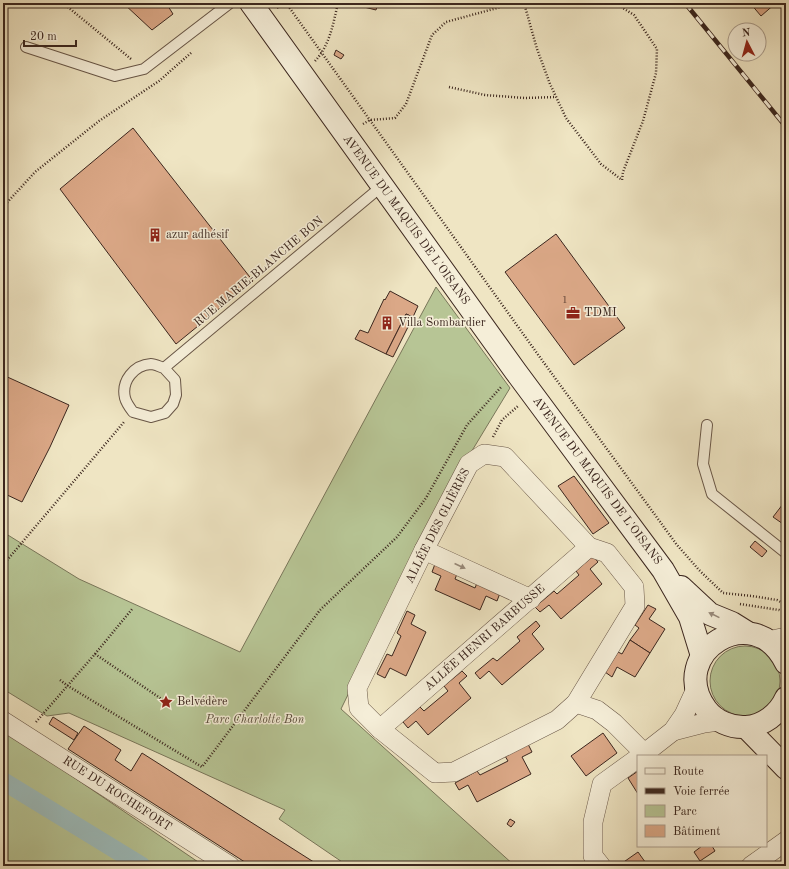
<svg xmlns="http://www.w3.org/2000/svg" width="789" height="869" font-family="'Old Standard TT',serif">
	<rect width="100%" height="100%" fill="#efe5c3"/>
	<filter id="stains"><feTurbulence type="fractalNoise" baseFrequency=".005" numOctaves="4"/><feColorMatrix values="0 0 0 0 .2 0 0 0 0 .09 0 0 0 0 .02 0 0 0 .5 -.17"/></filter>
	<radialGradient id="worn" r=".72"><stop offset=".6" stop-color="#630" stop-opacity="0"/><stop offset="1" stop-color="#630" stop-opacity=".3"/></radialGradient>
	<g fill="#b7c595" stroke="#79765a">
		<path d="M 436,287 L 510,388 L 470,454 L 394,600 L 341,709 L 515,866 L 348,866 L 279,819 L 285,810 L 69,713 L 47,716 L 3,689 L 3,532 L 79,579 L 240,652 Z"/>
		<circle cx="745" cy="681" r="35"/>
		<path d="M 3,729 L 204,866 L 3,866 Z"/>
	</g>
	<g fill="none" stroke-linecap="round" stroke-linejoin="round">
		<path stroke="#9dbdbd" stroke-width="18" d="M 3,781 L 142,866"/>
	</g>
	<g fill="#dba887" stroke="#3b261e">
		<path d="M 123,3 L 166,3 L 173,14 L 152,30 Z"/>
		<path d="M 365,3 L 378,3 L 376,10 L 364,7 Z"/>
		<path d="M 750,3 L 776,3 L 761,16 Z"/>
		<path d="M 336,50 L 344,55 L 341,59 L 334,55 Z"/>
		<path d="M 133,128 L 253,281 L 176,344 L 60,189 Z"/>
		<path d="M 556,234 L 625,328 L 574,365 L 505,272 Z"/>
		<path d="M 390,291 L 418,306 L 413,317 L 406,314 L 386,354 L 355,339 L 360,330 L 368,333 L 384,299 L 385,300 Z"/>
		<path d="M 406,314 L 413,317 L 393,357 L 386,354 Z"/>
		<path d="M 3,375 L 69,405 L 50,447 L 22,502 L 3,493 Z"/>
		<path d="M 574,476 L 609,523 L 593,534 L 558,486 Z"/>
		<path d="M 786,500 L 786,526 L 773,517 Z"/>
		<path d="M 755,541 L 767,551 L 762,557 L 750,547 Z"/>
		<path d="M 593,556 L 598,562 L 590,569 L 602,584 L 561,619 L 549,605 L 540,612 L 535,607 L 554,591 L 557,594 L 579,575 L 576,571 Z"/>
		<path d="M 435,564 L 457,574 L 455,579 L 475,588 L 477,583 L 500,593 L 497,601 L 486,596 L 480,610 L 435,590 L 441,576 L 432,572 Z"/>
		<path d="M 648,605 L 656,609 L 649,619 L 665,629 L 650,653 L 630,640 L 639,628 L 635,625 Z"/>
		<path d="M 407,611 L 415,615 L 411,624 L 426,632 L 406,676 L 390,668 L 385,678 L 377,674 L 387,654 L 392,656 L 401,636 L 397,633 Z"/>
		<path d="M 536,621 L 540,626 L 532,634 L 544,649 L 502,685 L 489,671 L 480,679 L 475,673 L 493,658 L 497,661 L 520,641 L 517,637 Z"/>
		<path d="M 630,640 L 650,653 L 635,677 L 617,667 L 612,677 L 605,672 L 618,652 L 622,654 Z"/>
		<path d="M 462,671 L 467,676 L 459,683 L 471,698 L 428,735 L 416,721 L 408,728 L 403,722 L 420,707 L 424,711 L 448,691 L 444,686 Z"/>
		<path d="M 53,717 L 78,733 L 74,740 L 49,724 Z"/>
		<path d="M 84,726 L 121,750 L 115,760 L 131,771 L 142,753 L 320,866 L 251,866 L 68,749 Z"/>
		<path d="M 603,733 L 617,753 L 586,776 L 571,756 Z"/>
		<path d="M 528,744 L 532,752 L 522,757 L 531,774 L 477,802 L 468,785 L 459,790 L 455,783 L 477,771 L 480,775 L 508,761 L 505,756 Z"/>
		<path d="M 638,771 L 638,794 L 628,778 Z"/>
		<path d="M 510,819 L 515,822 L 511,827 L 507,824 Z"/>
		<path d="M 702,846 L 712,846 L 715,851 L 700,861 L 694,852 Z"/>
		<path d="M 638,852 L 648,866 L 618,866 Z"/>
	</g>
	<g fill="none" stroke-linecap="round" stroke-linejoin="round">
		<g stroke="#685647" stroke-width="12">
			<g id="lane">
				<path d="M 26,47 L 115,76 L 144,69 L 230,3"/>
				<path d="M 164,368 L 175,380 L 176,395 L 173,404 L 165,413 L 151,417 L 133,412 C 130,408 126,402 125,398 C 121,381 134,365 151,364 C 155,364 160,367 164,368 L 382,186"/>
				<path d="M 707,425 L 703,464 L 712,494 L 786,553"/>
			</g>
		</g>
		<g stroke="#685647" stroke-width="20">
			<g id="street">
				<path d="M 484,454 L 505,457 L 589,547 L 607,553 L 634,587 L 635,606 L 576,703 L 557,720 L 454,772 L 435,773 L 380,729 L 359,708 L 357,688 L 424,550 L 469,464 Z"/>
				<path d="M 424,550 L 531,599"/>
				<path d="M 768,641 L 786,637"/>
				<path d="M 576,703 L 597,710 L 614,723 L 644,753"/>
				<path d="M 3,721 L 230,866"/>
				<path d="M 380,729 L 589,547"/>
				<path d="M 673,731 L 704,723 L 719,721"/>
				<path d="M 641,756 L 673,731 L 684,715 L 696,689"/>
				<path d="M 601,866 L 593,856 L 593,822 L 602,784 L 638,758"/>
				<path d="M 751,866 L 786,841"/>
			</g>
		</g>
		<g stroke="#3b261e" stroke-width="24">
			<g id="secondary">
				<path d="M 251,3 L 516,372 L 663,570 L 690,617 L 702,656"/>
				<path d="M 681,587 L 710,614 L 732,623 L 748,633"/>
				<path d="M 786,663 C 754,597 665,653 706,709 C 715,721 731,728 746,727 C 763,726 779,714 786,698"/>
				<path d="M 746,727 L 786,768"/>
			</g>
		</g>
		<g stroke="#3b261e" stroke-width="2.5" stroke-dasharray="1 2" stroke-linecap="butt">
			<path d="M 63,3 L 131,59"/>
			<path d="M 286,3 L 539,356 L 677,545 L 699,570 L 723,593 L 752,596 L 777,600 L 786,605"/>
			<path d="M 524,3 L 537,49 L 550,84 L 566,118 L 601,164 L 622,180 L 623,172 L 643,121 L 656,73 L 657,49 L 634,15 L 615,3"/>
			<path d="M 277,8 L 285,3"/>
			<path d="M 315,61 C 330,45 333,24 338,3"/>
			<path d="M 449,87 L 485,95 L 525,98 L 556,97"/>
			<path d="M 363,124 L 370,120 L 395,118 L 406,104 L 432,35 L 446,22 L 508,5 L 510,3"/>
			<path d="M 3,207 L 35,172 L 99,121 L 159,81 L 192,52"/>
			<path d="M 493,437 L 502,420 L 518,406"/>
			<path d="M 3,565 L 124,422"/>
			<path d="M 740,604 L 779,610 L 786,613"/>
			<path d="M 95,654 L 133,608"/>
			<path d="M 60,680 L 68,686 L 202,767 L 320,610 L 397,537 L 426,498 L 467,425 L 502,386"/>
			<path d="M 36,722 L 95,654 L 166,702"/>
			<path d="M 782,738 L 786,734"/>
		</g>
		<use href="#lane" stroke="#f5eed8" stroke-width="10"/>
		<use href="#street" stroke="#f5eed8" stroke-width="19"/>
		<use href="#secondary" stroke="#f5eed8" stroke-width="22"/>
		<g stroke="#3b261e" stroke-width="4.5">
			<path id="rail" d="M 685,3 L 786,127"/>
		</g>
		<use href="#rail" stroke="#f5eed8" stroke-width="3" stroke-dasharray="9" stroke-linecap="butt"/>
	</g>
	<defs><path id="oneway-solid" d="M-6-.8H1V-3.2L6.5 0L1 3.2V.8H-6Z"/></defs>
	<g fill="#988a7b">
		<use href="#oneway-solid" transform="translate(460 566) rotate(25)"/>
		<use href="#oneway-solid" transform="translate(714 615) rotate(-154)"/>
	</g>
	<defs>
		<g id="building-bare" transform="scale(1.08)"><path d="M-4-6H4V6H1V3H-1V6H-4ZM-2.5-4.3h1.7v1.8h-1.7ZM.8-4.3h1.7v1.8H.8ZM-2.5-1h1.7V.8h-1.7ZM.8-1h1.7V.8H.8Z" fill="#8f2418" stroke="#f5eed8" stroke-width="2.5" paint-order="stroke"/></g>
		<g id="office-bare" transform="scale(1.08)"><path d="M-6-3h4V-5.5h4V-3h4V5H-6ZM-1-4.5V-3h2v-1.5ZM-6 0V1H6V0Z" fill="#8f2418" stroke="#f5eed8" stroke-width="2.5" paint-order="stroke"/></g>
		<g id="sight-bare" transform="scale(1.08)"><path d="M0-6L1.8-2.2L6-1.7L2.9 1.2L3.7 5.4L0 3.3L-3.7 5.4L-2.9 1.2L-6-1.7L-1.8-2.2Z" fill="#8f2418" stroke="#f5eed8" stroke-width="2.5" paint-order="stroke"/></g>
	</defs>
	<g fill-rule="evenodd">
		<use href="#building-bare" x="155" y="235"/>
		<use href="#office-bare" x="573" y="313"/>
		<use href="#building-bare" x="387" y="323"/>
		<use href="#sight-bare" x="166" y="702"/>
	</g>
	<g text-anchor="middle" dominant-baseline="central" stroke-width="3" stroke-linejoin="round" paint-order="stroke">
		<g font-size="10" fill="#634638">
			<text x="565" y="300">1</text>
		</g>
		<g font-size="12" fill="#3b261e" stroke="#f5eed8">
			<text transform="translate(406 220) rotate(54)">AVENUE DU MAQUIS DE L'OISANS</text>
			<text transform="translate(259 272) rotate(-40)">RUE MARIE-BLANCHE BON</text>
			<text transform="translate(597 481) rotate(53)">AVENUE DU MAQUIS DE L'OISANS</text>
			<text transform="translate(438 526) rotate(-63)">ALLÉE DES GLIÈRES</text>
			<text transform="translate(485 638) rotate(-41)">ALLÉE HENRI BARBUSSE</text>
			<text transform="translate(117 794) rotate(33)">RUE DU ROCHEFORT</text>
		</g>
		<g font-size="12" fill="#3b261e" stroke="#f5eed8" text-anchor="start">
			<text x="166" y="235">azur adhésif</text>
			<text x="584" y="313">TDMI</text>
			<text x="398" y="323">Villa Sombardier</text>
			<text x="177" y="702">Belvédère</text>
		</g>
		<g font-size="12" font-style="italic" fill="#5a4e3c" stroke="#f5eed8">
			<text x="255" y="720">Parc Charlotte Bon</text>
		</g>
	</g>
	<rect width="789" height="869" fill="none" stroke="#efe5c3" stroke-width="16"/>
	<rect x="4" y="4" width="781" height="861" fill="none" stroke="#3b261e" stroke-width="2"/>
	<rect x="8" y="8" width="773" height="853" fill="none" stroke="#3b261e"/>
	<rect x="637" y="755" width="130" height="92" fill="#f5eed8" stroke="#ab9e8e"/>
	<rect x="645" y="768" width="20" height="6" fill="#f5eed8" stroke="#ab9e8e"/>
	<text x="673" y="775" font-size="12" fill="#3b261e">Route</text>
	<rect x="645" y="788" width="20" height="6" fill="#3b261e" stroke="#ab9e8e"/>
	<text x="673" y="795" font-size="12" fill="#3b261e">Voie ferrée</text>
	<rect x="645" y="805" width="20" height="12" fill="#b7c595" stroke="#ab9e8e"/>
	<text x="673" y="815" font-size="12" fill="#3b261e">Parc</text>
	<rect x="645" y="825" width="20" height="12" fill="#dba887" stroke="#ab9e8e"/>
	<text x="673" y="835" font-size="12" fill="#3b261e">Bâtiment</text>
	<g transform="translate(747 42) rotate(354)"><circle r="19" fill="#f5eed8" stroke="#ab9e8e"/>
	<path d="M0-3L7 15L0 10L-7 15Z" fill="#8f2418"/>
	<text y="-6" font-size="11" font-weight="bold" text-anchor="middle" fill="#3b261e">N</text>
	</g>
	<path d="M24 40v6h52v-6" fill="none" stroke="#3b261e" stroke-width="2"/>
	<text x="30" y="40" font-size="12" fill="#3b261e" stroke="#f5eed8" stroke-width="3" paint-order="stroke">20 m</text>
	<rect width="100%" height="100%" filter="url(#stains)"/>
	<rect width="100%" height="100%" fill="url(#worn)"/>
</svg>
